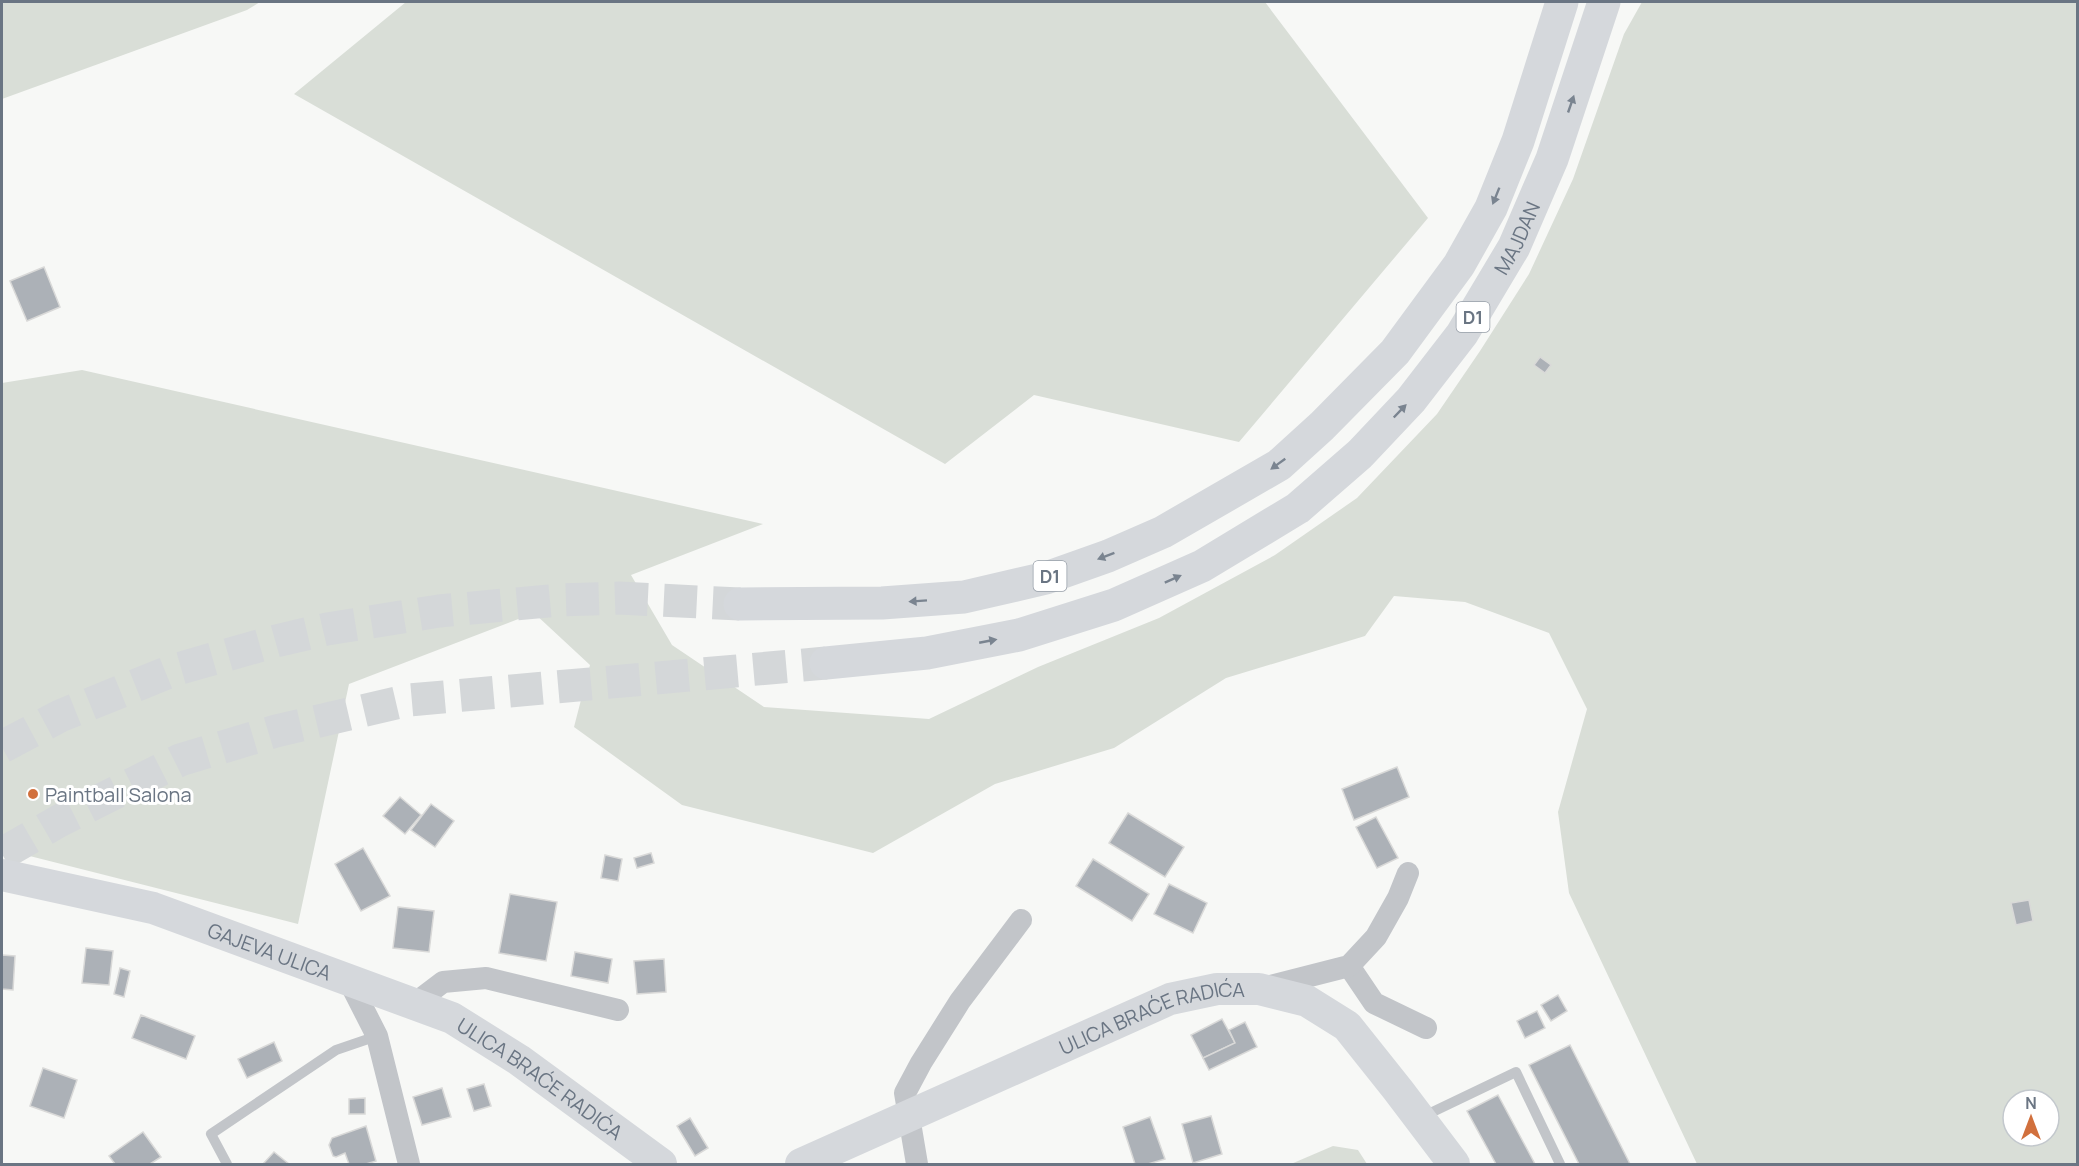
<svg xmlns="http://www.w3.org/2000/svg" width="2079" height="1166" font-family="Manrope,sans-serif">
	<rect width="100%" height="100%" fill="#f7f8f6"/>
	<g fill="#d9ded7" fill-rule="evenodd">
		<path d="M 2,2 L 260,2 L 247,10 L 2,99 Z"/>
		<path d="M 406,2 L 1265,2 L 1428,218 L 1239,442 L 1034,395 L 945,464 L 294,94 Z"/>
		<path d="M 1642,2 L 2077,2 L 2077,1164 L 1697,1164 L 1569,893 L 1558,812 L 1587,709 L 1549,633 L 1465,602 L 1394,596 L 1365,636 L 1226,678 L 1114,748 L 995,784 L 873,853 L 682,805 L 574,727 L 590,665 L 534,613 L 349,684 L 298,924 L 2,849 L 2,383 L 82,370 L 763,524 L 631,575 L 672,645 L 764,707 L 929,719 L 1038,667 L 1159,618 L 1275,555 L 1357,498 L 1437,414 L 1480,351 L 1529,274 L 1573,179 L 1624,34 ZM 2013,1100 L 2049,1100 L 2049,1136 L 2013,1136 Z"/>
		<path d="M 1333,1146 L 1358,1150 L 1367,1164 L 1291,1164 Z"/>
	</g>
	<g fill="#acb1b7" stroke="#d9d9d8" stroke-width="1.5">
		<path d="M 44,267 L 60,307 L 27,321 L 10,281 Z"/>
		<path d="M 1540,357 L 1551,365 L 1545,373 L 1534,365 Z"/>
		<path d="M 1397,767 L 1409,797 L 1354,820 L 1342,789 Z"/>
		<path d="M 400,797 L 421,815 L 405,834 L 383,816 Z"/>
		<path d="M 431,804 L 454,821 L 435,847 L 411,830 Z"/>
		<path d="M 1128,813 L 1184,847 L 1165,877 L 1109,843 Z"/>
		<path d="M 1376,817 L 1398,858 L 1377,868 L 1356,827 Z"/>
		<path d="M 363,848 L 390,896 L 361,911 L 335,864 Z"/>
		<path d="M 651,853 L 654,863 L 637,868 L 634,858 Z"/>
		<path d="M 605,855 L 622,859 L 618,881 L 601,878 Z"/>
		<path d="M 1093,859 L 1149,894 L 1132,921 L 1076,886 Z"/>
		<path d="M 1169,884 L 1207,903 L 1193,933 L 1154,914 Z"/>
		<path d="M 510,894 L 557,902 L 546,961 L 499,953 Z"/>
		<path d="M 2029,900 L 2033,921 L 2016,925 L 2011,903 Z"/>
		<path d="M 398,907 L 434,911 L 429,952 L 393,948 Z"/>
		<path d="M 86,948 L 113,951 L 109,985 L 82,983 Z"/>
		<path d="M 575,952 L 612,959 L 608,983 L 571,976 Z"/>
		<path d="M 2,955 L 15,956 L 13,990 L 2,989 Z"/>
		<path d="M 664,959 L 666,992 L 637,994 L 634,961 Z"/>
		<path d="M 120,968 L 130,971 L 124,997 L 114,994 Z"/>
		<path d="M 1558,995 L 1567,1011 L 1551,1021 L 1541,1005 Z"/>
		<path d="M 1537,1011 L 1545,1028 L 1525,1038 L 1517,1021 Z"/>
		<path d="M 141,1015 L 195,1036 L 186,1059 L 132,1038 Z"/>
		<path d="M 1222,1019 L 1235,1043 L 1203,1058 L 1191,1035 Z"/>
		<path d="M 1245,1022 L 1257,1047 L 1209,1070 L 1203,1058 L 1235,1043 L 1229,1030 Z"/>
		<path d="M 274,1042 L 282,1061 L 247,1078 L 238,1059 Z"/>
		<path d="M 1570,1045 L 1630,1164 L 1579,1164 L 1529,1065 Z"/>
		<path d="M 43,1068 L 77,1080 L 64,1118 L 30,1106 Z"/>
		<path d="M 484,1084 L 491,1106 L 474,1111 L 467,1089 Z"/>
		<path d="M 442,1088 L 451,1117 L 422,1125 L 413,1097 Z"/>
		<path d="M 1498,1095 L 1535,1164 L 1496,1164 L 1467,1111 Z"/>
		<path d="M 365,1098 L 365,1114 L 349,1114 L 349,1099 Z"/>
		<path d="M 1211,1116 L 1222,1154 L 1193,1163 L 1182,1124 Z"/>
		<path d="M 1150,1117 L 1165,1159 L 1148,1164 L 1135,1164 L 1123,1127 Z"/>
		<path d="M 690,1118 L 708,1148 L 695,1156 L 677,1126 Z"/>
		<path d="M 366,1126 L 376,1161 L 366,1164 L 349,1164 L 345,1153 L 336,1157 L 333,1156 L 329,1145 L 332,1138 Z"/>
		<path d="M 143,1132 L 161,1157 L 150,1164 L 115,1164 L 109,1156 Z"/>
		<path d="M 274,1152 L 289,1164 L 263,1164 Z"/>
	</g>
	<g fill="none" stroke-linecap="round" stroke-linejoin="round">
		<g stroke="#d4d7d9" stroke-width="33" stroke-dasharray="33 16" stroke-linecap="butt">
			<path d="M 2,747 L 60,716 L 174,670 L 276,641 L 327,629 L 439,611 L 559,600 L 619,598 L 740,604"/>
			<path d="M 2,854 L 59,821 L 180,760 L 276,731 L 409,700 L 826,663"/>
		</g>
		<g stroke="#c2c5c9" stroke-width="10">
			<path d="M 1422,1117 L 1516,1072 L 1560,1164"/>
			<path d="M 227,1164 L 211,1134 L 336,1050 L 377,1036"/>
		</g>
		<g stroke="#c2c5c9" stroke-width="22">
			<path d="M 1349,966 L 1374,1003 L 1426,1028"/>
			<path d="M 348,979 L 377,1036 L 409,1164"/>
			<path d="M 1263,988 L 1349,966 L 1376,937 L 1398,898 L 1408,873"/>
			<path d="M 414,1004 L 443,982 L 486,978 L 618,1010"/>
			<path d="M 917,1164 L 905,1093 L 921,1063 L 960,1001 L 1021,920"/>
		</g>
		<g stroke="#d5d8dc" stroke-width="32">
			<path id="s1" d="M 2,875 L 153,908 L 452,1018 L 519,1060 L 661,1164"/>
			<path id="s2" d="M 801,1164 L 1170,999 L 1217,989 L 1259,989 L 1307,1001 L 1347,1026 L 1398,1090 L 1454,1164"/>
		</g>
		<g stroke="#d5d8dc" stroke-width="33">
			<path d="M 740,604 L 882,603 L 964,597 L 1046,578 L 1108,556 L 1163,532 L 1279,465 L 1322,426 L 1395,352 L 1459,265 L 1491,208 L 1518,141 L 1562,2"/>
			<path id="s3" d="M 826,663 L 927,653 L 1019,635 L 1114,605 L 1202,566 L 1298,508 L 1360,454 L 1411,400 L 1462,334 L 1514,247 L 1552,159 L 1604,2"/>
		</g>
	</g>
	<defs><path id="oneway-solid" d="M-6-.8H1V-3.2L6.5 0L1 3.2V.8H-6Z" transform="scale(1.5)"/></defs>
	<g fill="#7a8490">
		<use href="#oneway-solid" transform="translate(1571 104) rotate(-71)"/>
		<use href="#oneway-solid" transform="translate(1496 196) rotate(112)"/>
		<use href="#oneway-solid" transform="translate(1400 411) rotate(-46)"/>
		<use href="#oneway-solid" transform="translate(1278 464) rotate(144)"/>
		<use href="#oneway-solid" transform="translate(1106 556) rotate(159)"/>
		<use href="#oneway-solid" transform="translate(1173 579) rotate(-24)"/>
		<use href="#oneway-solid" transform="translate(918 601) rotate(176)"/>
		<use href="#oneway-solid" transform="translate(988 641) rotate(-11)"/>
	</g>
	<circle fill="#d1703d" stroke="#fff" stroke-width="2" cx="33" cy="794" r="6"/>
	<g text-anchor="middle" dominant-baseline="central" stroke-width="6" stroke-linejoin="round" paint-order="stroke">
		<g fill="#fff" stroke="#979ea8" stroke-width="1.5">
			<rect x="1456.5" y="302" width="33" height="30" rx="4.5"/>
			<rect x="1033.5" y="561" width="33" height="30" rx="4.5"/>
		</g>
		<g font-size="18" font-weight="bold" fill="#6a7583">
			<text x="1473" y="317">D1</text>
			<text x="1050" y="576">D1</text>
		</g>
		<g font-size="20" fill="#6a7583" stroke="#fff">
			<text stroke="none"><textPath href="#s3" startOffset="854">MAJDAN</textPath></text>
			<text stroke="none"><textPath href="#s1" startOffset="279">GAJEVA ULICA</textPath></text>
			<text stroke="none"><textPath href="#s2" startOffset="382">ULICA BRAĆE RADIĆA</textPath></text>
			<text stroke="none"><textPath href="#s1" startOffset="580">ULICA BRAĆE RADIĆA</textPath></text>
		</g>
		<g font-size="20" fill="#6a7583" stroke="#fff" text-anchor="start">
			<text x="45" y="794">Paintball Salona</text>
		</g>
	</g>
	<rect width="2079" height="1166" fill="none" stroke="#6a7583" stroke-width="6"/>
	<g transform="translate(2031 1118)"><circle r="28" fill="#ffffff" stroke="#c3c8cd" stroke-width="1.5"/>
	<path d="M0-4.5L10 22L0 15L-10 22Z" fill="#d1703d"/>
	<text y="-9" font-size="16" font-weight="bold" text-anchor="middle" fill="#6a7583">N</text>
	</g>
</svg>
